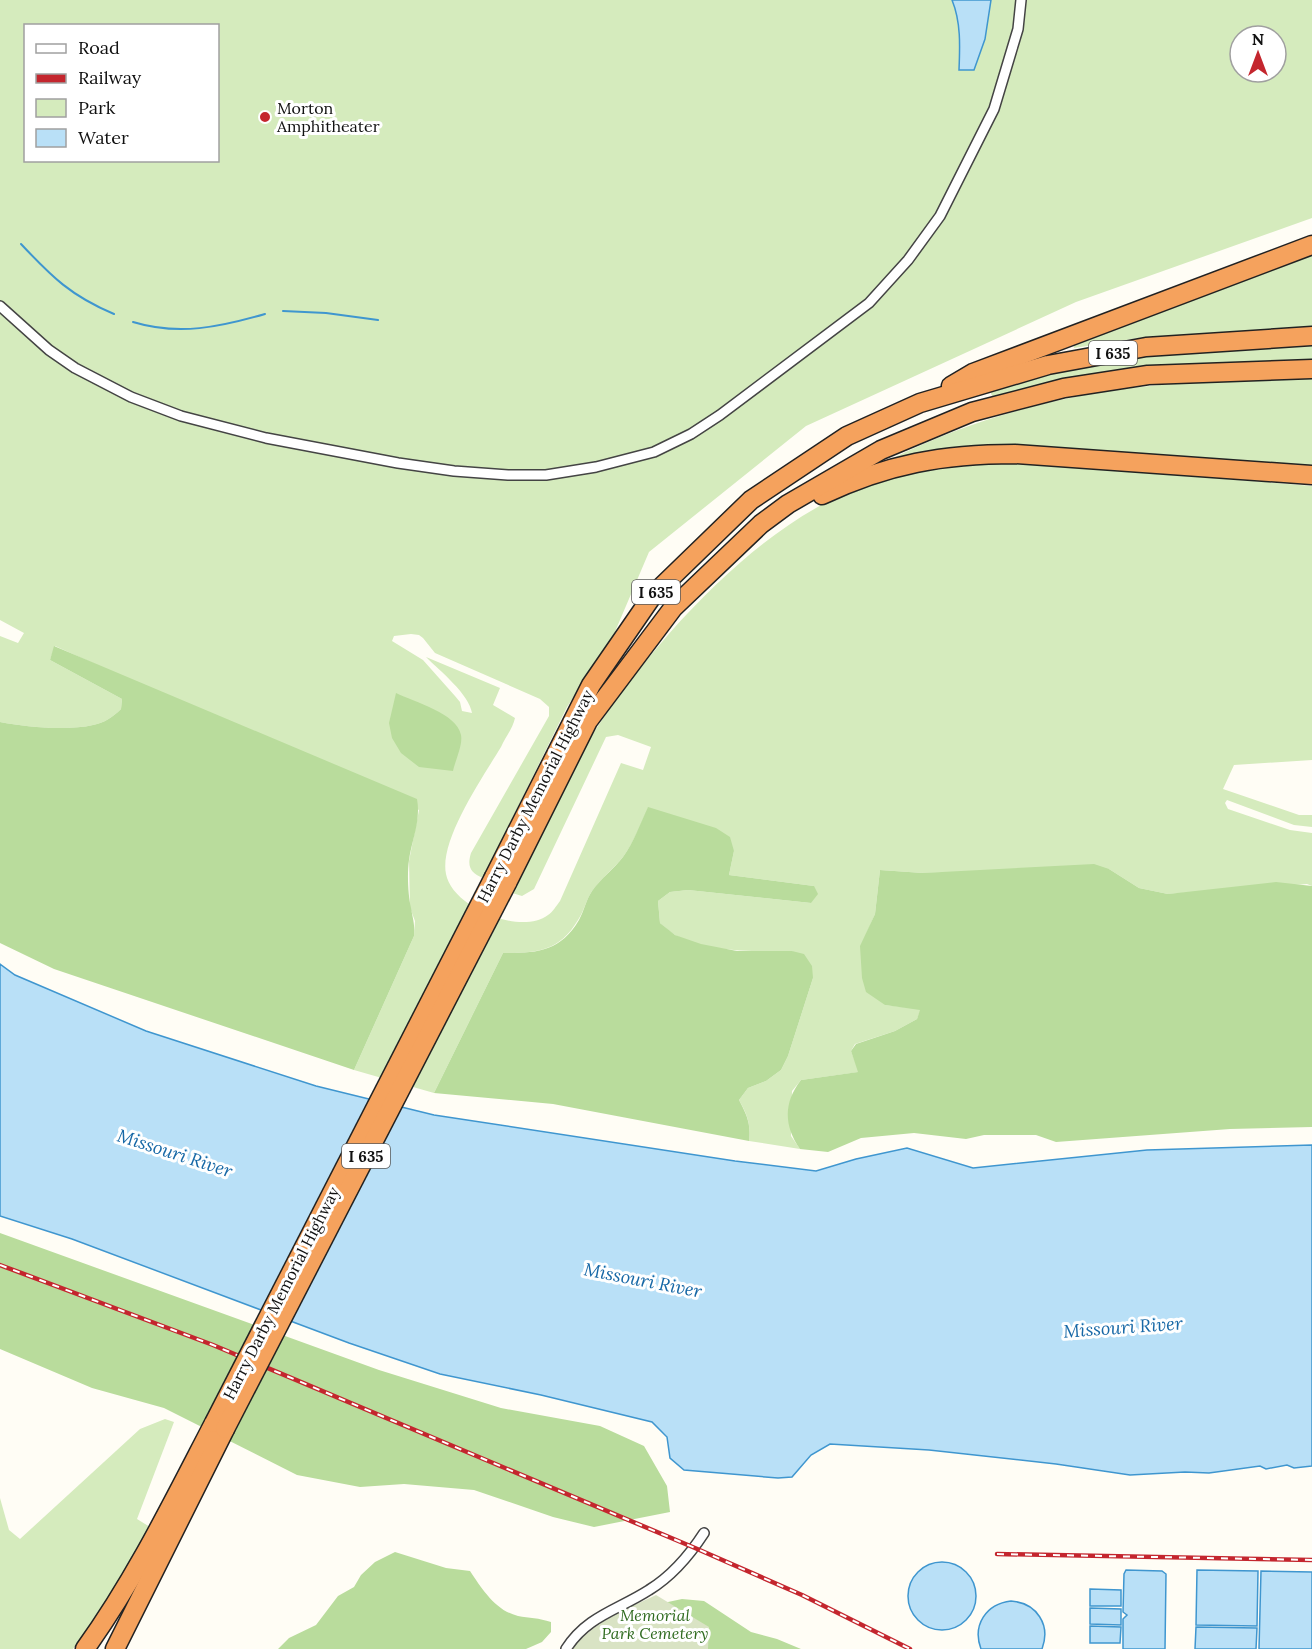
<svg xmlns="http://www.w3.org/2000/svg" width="1312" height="1649" font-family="Lora,serif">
	<rect width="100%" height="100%" fill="#fffdf5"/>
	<g fill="#d5ebbd" fill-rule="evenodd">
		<path d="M 0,0 L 1312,0 L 1312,218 L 1076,302 L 806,426 L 649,552 L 614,634 L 567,707 L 483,878 C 470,873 467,866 471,853 L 549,716 L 549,707 L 540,699 L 435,653 L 423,638 L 419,635 L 411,634 L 394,636 L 392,641 L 423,660 L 455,696 L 460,702 L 462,711 L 472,713 C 469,694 440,671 426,657 L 500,688 L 493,705 L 515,718 C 513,728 505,738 501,747 C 483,777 439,840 446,874 C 452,907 520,936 548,915 C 553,912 556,906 560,901 L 621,763 L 643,770 L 651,747 L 618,735 L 606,737 L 534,889 L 522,896 L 509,892 C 537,839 561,782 594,732 C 648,650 731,556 816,508 C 838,495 862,487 886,479 C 896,476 905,472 915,470 C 977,457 1043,464 1106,469 C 1175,475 1243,480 1312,486 L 1312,760 L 1234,765 L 1223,789 L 1299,815 L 1312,815 L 1312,827 L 1294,825 L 1227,800 L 1225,803 L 1228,809 L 1290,830 L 1312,833 L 1312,886 L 1307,884 L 1168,894 L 1139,888 L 1109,869 L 923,873 L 880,870 L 875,914 L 861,946 L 885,1005 L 921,1009 L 917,1019 L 895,1031 L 855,1044 L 851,1051 L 859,1072 L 801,1080 L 792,1091 L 791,1136 L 800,1149 L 749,1141 C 751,1124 747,1114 739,1100 L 748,1088 L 766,1081 L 781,1070 L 788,1056 L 813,978 L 792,951 C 759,952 704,952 675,935 C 670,932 665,927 660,923 L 658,901 L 670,892 L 688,890 L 811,903 L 814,886 L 729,875 L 734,851 L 648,808 C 641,824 634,842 623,857 C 613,869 601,879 592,891 C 586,900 584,911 578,920 C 559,952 536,953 503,953 L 434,1093 L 354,1070 L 414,936 L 415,921 L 410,908 L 409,861 L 419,810 L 55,646 L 50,660 L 122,699 L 121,709 C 113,717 104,723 93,725 C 67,731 26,727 0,722 L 0,636 L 18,643 L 24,633 L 0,620 ZM 26,26 L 218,26 L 218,160 L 26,160 ZM 1240,36 L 1276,36 L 1276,72 L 1240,72 Z"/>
		<path d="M 1312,252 L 1312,329 L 1145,337 L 1074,348 L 1073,344 Z"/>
		<path d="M 1312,344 L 1312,361 L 993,397 L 991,394 L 992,387 L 1119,356 Z"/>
		<path d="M 1312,377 L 1312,468 L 892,461 L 891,459 C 954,428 1016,408 1085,395 C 1159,381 1236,381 1312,377 Z"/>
		<path d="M 165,1419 L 174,1422 L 137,1519 L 150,1527 C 127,1569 103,1612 73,1649 L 0,1649 L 0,1498 L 9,1530 L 20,1539 L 140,1429 Z"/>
	</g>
	<g fill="#b9dc9c">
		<path d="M 54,646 L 417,799 C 421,821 412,839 409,860 C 407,874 408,895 411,908 C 413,920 415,924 414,936 L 354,1070 L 54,969 L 0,943 L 0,722 C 26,727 67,731 93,725 C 104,723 113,717 121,709 L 122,699 L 50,660 Z"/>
		<path d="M 396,693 C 414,702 457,713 461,735 C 463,745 455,761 453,771 L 419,767 L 401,753 L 392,738 L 389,723 Z"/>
		<path d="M 648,807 L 716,828 L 730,837 L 734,851 L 729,875 L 814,886 L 818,894 L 811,903 L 688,890 L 670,892 L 658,901 L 660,923 L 675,935 L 701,944 L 737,951 L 792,951 L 804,954 L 812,966 L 813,978 L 788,1056 L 781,1070 L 766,1081 L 748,1088 L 739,1100 C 747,1115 751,1124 749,1141 L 553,1104 L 434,1093 L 503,953 C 537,953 560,952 579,920 C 584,911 586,900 592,891 C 601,878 614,869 623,857 C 634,842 640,824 648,807 Z"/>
		<path d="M 1094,864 L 1109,869 L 1139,888 L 1168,894 L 1276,882 L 1312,886 L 1312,1127 L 1230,1129 L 1056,1142 L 1036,1135 L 984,1135 L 966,1139 L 914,1133 L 861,1138 L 828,1152 L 800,1149 C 784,1126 783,1103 801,1080 L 858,1072 L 851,1051 L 856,1044 L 895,1031 L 917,1019 L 920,1010 L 885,1005 L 866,992 L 862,978 L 860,946 L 875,914 L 880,870 L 923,873 Z"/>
		<path d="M 0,1233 L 379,1370 L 501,1408 L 600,1426 L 644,1446 L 667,1486 L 670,1512 L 594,1527 L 553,1517 L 474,1490 L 404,1484 L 360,1487 L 297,1475 L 164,1408 L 92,1388 L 0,1349 Z"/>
		<path d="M 395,1552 L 446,1568 L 470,1571 C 482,1589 496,1611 518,1616 C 529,1618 539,1618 551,1622 L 551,1632 L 542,1642 L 526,1649 L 278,1649 L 289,1638 L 316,1625 L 338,1596 L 354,1587 L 361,1575 L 375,1562 Z"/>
		<path d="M 682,1599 L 704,1601 L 751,1632 L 777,1639 L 801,1649 L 580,1649 L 654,1605 Z"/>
	</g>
	<path fill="#d9e3c4" d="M 656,1595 L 709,1627 L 708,1649 L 572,1649 C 597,1620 622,1611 656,1595 Z"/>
	<g fill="#b9e0f7" stroke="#3f96cf" stroke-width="1.5">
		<path d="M 952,0 L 991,0 L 985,39 L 974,70 L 959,70 C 960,46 961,22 952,0 Z"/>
		<path d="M 0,964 L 15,975 L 146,1031 L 316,1086 L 434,1115 L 735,1161 L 816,1171 L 856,1159 L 907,1148 L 973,1168 L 1147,1150 L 1312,1145 L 1312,1466 L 1294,1468 L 1287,1465 L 1266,1469 L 1260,1466 L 1209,1473 L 1185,1472 L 1130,1475 L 1056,1464 L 929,1450 L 830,1444 L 811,1455 L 792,1477 L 778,1478 L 684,1470 L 670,1458 L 667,1437 L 652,1422 L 541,1395 L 440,1374 L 349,1343 L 72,1239 L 0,1216 Z"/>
		<circle cx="942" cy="1596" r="34"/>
		<path d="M 1126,1570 L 1162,1571 L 1166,1574 L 1165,1649 L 1123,1649 L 1123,1619 L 1127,1615 L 1123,1612 L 1124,1574 Z"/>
		<path d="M 1197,1570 L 1258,1571 L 1257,1626 L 1196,1625 Z"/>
		<path d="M 1261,1571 L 1312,1572 L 1312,1649 L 1259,1649 Z"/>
		<path d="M 1090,1589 L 1121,1590 L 1121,1606 L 1090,1606 Z"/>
		<path d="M 1011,1601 C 1037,1603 1051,1625 1042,1649 L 981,1649 C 972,1625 986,1604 1011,1601 Z"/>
		<path d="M 1090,1608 L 1121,1609 L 1121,1625 L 1090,1624 Z"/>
		<path d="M 1090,1626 L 1121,1627 L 1120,1643 L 1090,1643 Z"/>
		<path d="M 1196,1627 L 1257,1628 L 1256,1649 L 1195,1649 Z"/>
	</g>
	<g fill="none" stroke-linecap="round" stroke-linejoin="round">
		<g stroke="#3f96cf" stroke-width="2">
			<path d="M 21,244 C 52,277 71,296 114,314"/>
			<path d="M 283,311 L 326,313 L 378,320"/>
			<path d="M 133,322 C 179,336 220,327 265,314"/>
		</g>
		<g stroke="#444" stroke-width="12">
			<g id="street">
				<path d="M 0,306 L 49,350 L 75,368 L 131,397 L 181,416 L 266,438 L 398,463 L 454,471 L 508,475 L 546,475 L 596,467 L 654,452 L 691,434 L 720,415 L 869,303 L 908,260 L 940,216 L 994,109 L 1018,29 L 1021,0"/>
				<path d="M 566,1649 C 587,1616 618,1610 649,1590 C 672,1576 689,1556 704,1533"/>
			</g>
		</g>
		<g stroke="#222" stroke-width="21">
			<g id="highway">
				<path d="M 951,386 L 973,373 L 1312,245"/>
				<path d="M 822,495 C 887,464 944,454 1015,454 L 1312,475"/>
				<path d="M 494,877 L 591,685 L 653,595 L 751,500 L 847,436 L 920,403 L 1048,365 L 1146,347 L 1312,336"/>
				<path d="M 507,883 L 588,721 L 673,608 L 761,524 L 788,504 L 881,450 L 972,412 L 1064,388 L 1148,375 L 1312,369"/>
				<path d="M 85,1649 C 136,1578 174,1500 214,1423"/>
				<path d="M 115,1649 L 225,1429"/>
			</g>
		</g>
		<use href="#street" stroke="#fff" stroke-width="9"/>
		<use href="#highway" stroke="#f5a25d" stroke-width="18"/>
		<g stroke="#c4262e" stroke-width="4.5">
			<g id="rail">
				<path d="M 0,1265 L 213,1345 L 695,1548 L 802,1595 L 910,1649"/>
				<path d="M 997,1554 L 1312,1560"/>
			</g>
		</g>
		<use href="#rail" stroke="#fff" stroke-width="2" stroke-dasharray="7" stroke-linecap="butt"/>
		<g stroke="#222" stroke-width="21" stroke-linecap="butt">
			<g id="highway-bridge">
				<path d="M 214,1423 L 494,877"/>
				<path d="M 225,1429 L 507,883"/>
			</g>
		</g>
		<use href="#highway-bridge" stroke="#f5a25d" stroke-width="18"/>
	</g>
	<circle fill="#c4262e" stroke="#fff" stroke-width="2" cx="265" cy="117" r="6"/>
	<g text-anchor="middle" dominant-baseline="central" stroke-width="6" stroke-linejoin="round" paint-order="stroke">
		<g fill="#fff" stroke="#585858" stroke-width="1.5">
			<rect x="1089" y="341" width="48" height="24" rx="4.5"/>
			<rect x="632" y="580" width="48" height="24" rx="4.5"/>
			<rect x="342" y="1144" width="48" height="24" rx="4.5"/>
		</g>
		<g font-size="15" font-weight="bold" fill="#111">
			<text x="1113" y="353">I 635</text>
			<text x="656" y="592">I 635</text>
			<text x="366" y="1156">I 635</text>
		</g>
		<g font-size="16" fill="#111" stroke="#fff" text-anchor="start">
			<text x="277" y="108">Morton<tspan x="277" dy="18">Amphitheater</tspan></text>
		</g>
		<g font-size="16" fill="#111" stroke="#fff">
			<text transform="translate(535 796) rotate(-63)">Harry Darby Memorial Highway</text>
			<text transform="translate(281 1293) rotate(-63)">Harry Darby Memorial Highway</text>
		</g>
		<g font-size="16" font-style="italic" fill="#2f6b1f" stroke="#fff">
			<text x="655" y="1615">Memorial<tspan x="655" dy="18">Park Cemetery</tspan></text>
		</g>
		<g font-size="18" font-style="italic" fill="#1768a6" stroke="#fff">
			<text transform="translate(175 1153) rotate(18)">Missouri River</text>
			<text transform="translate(643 1280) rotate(11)">Missouri River</text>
			<text transform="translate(1123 1327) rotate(-4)">Missouri River</text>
		</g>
	</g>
	<rect x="24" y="24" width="195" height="138" fill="#ffffff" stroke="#a0a0a0" stroke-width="1.5"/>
	<rect x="36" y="44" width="30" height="9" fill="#ffffff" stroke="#a0a0a0" stroke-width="1.5"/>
	<text x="78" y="54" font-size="18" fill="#111111">Road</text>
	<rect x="36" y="74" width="30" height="9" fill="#c4262e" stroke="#a0a0a0" stroke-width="1.5"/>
	<text x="78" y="84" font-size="18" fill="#111111">Railway</text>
	<rect x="36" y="99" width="30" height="18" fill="#d5ebbd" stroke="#a0a0a0" stroke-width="1.5"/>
	<text x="78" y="114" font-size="18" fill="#111111">Park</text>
	<rect x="36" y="129" width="30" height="18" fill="#b9e0f7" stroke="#a0a0a0" stroke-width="1.5"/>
	<text x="78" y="144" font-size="18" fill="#111111">Water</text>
	<g transform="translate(1258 54)"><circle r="28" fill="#ffffff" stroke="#a0a0a0" stroke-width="1.5"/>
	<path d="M0-4.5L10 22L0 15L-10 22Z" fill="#c4262e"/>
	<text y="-9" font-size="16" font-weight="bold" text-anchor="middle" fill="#111111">N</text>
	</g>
</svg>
